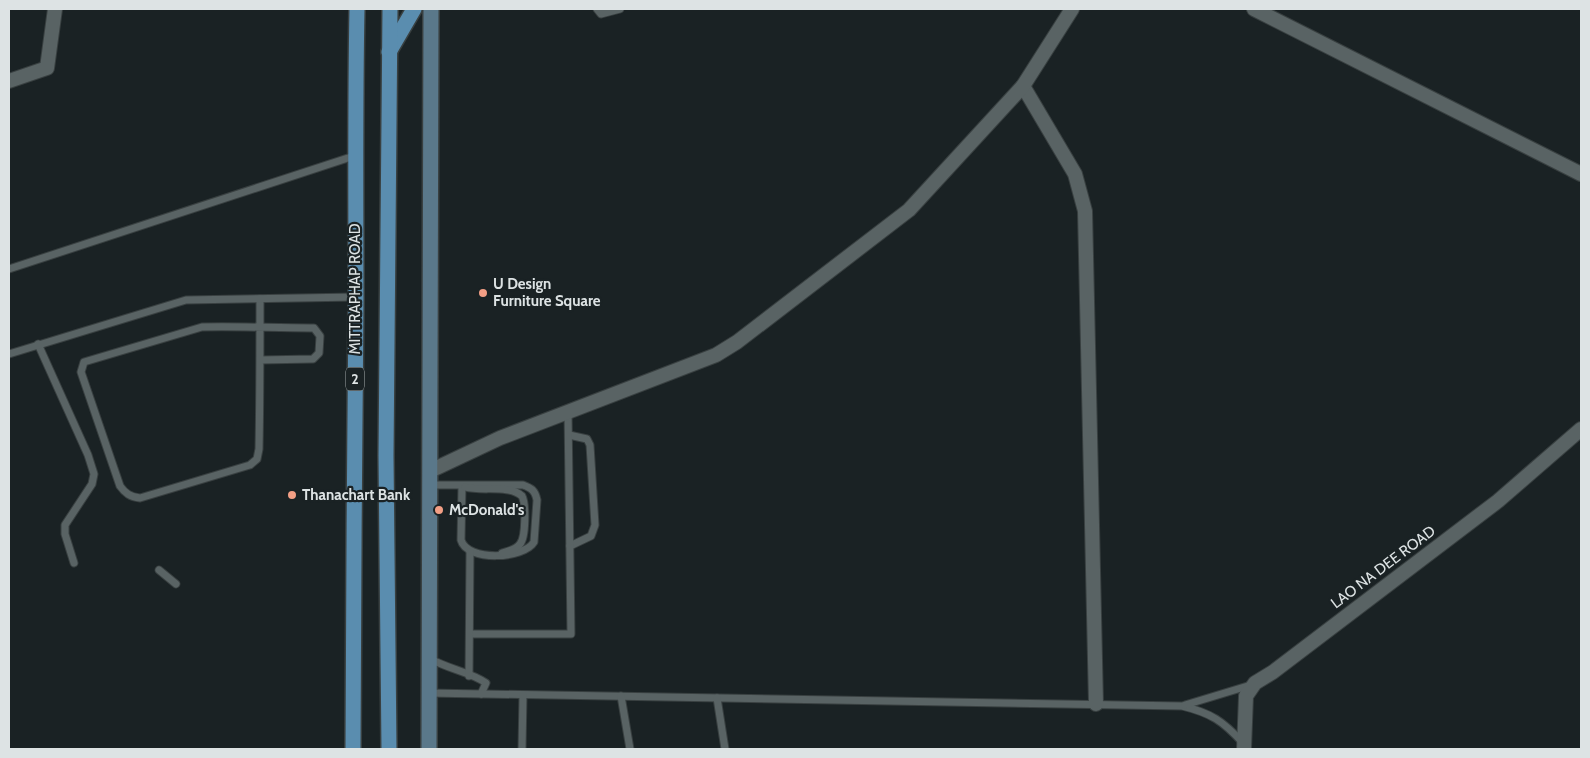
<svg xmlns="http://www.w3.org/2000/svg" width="1590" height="758" font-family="Cabin,sans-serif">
	<rect width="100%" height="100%" fill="#1a2224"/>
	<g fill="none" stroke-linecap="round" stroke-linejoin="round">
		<g stroke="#394041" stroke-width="9">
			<g id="lane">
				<path d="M 597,9 L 601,14 L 620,9"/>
				<path d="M 9,269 L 354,156"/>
				<path d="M 260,299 C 260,349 260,399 259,449 L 257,459 L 250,465 L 140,498 C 130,497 125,493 120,486 L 81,372 L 84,362 L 202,327 C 238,326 274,328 310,328 L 314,328 L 320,336 L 319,353 L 313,359 L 260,360"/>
				<path d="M 38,344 L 88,455 L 94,474 L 92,484 L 65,525 L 65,534 L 74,563"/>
				<path d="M 9,354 L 186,300 L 356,297"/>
				<path d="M 569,435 L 587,439 L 590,445 L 595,525 L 591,536 L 570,546"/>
				<path d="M 430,485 L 523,485 C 531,488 535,490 537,500 L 534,542 C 524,559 467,562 461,540 L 462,486"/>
				<path d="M 465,487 C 482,492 508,484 522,496 C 526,504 526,537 520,544 C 516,550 508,551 502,553"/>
				<path d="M 159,570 L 176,584"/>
				<path d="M 470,634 L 571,634 L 568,412"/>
				<path d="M 429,658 C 447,669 471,672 486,683 L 481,694"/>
				<path d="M 469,676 L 470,552"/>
				<path d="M 429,693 L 1182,706 C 1211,713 1223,721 1243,743"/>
				<path d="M 621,696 L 630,749"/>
				<path d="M 717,698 L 725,749"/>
				<path d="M 1185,705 L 1251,685"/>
				<path d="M 522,749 L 523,695"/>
			</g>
		</g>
		<g stroke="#394041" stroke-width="16">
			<g id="street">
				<path d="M 1254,9 L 1581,174"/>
				<path d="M 9,81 L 47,68 L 55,9"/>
				<path d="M 1023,86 L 1075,174 L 1085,211 L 1096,704"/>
				<path d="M 430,471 L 500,438 L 716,355 L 737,342 L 909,210 L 1023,86 L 1072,9"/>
				<path d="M 1244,749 L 1246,696 L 1255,683 L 1273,672 L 1498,501 L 1581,429"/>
			</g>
		</g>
		<g stroke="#394041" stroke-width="18">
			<path id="secondary" d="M 429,749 L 431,9"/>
		</g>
		<g stroke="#394041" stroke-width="18">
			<g id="primary">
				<path d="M 389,52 L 414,9"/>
				<path d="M 353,749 C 353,599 355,450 356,300 C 356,203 355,106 357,9"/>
				<path d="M 389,749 L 386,456 L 390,9"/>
			</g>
		</g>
		<use href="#lane" stroke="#596364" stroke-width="7"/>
		<use href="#street" stroke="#596364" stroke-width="14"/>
		<use href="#secondary" stroke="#5a788a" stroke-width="15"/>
		<use href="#primary" stroke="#5a8daf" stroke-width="15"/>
	</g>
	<g fill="#f39f85" stroke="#1a2224" stroke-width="2">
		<circle cx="483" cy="293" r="5"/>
		<circle cx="292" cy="495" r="5"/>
		<circle cx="439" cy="510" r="5"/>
	</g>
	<g text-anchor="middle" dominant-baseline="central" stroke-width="4.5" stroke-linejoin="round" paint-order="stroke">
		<rect fill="#1a2224" stroke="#a2a9aa" stroke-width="1" x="346" y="367.5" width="18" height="23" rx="4"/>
		<g font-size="14" font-weight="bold" fill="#dde3e4">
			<text x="355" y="379">2</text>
		</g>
		<g font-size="15" font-weight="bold" fill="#dde3e4" stroke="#1a2224" text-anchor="start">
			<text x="493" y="284">U Design<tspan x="493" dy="17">Furniture Square</tspan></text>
			<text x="302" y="495">Thanachart Bank</text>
			<text x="449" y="510">McDonald's</text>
		</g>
		<g font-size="15" fill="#dde3e4" stroke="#1a2224">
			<text transform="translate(355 289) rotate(-90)">MITTRAPHAP ROAD</text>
			<text transform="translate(1383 567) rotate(-37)">LAO NA DEE ROAD</text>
		</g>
	</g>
	<rect width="1590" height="758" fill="none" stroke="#dde3e4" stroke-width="20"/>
</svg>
